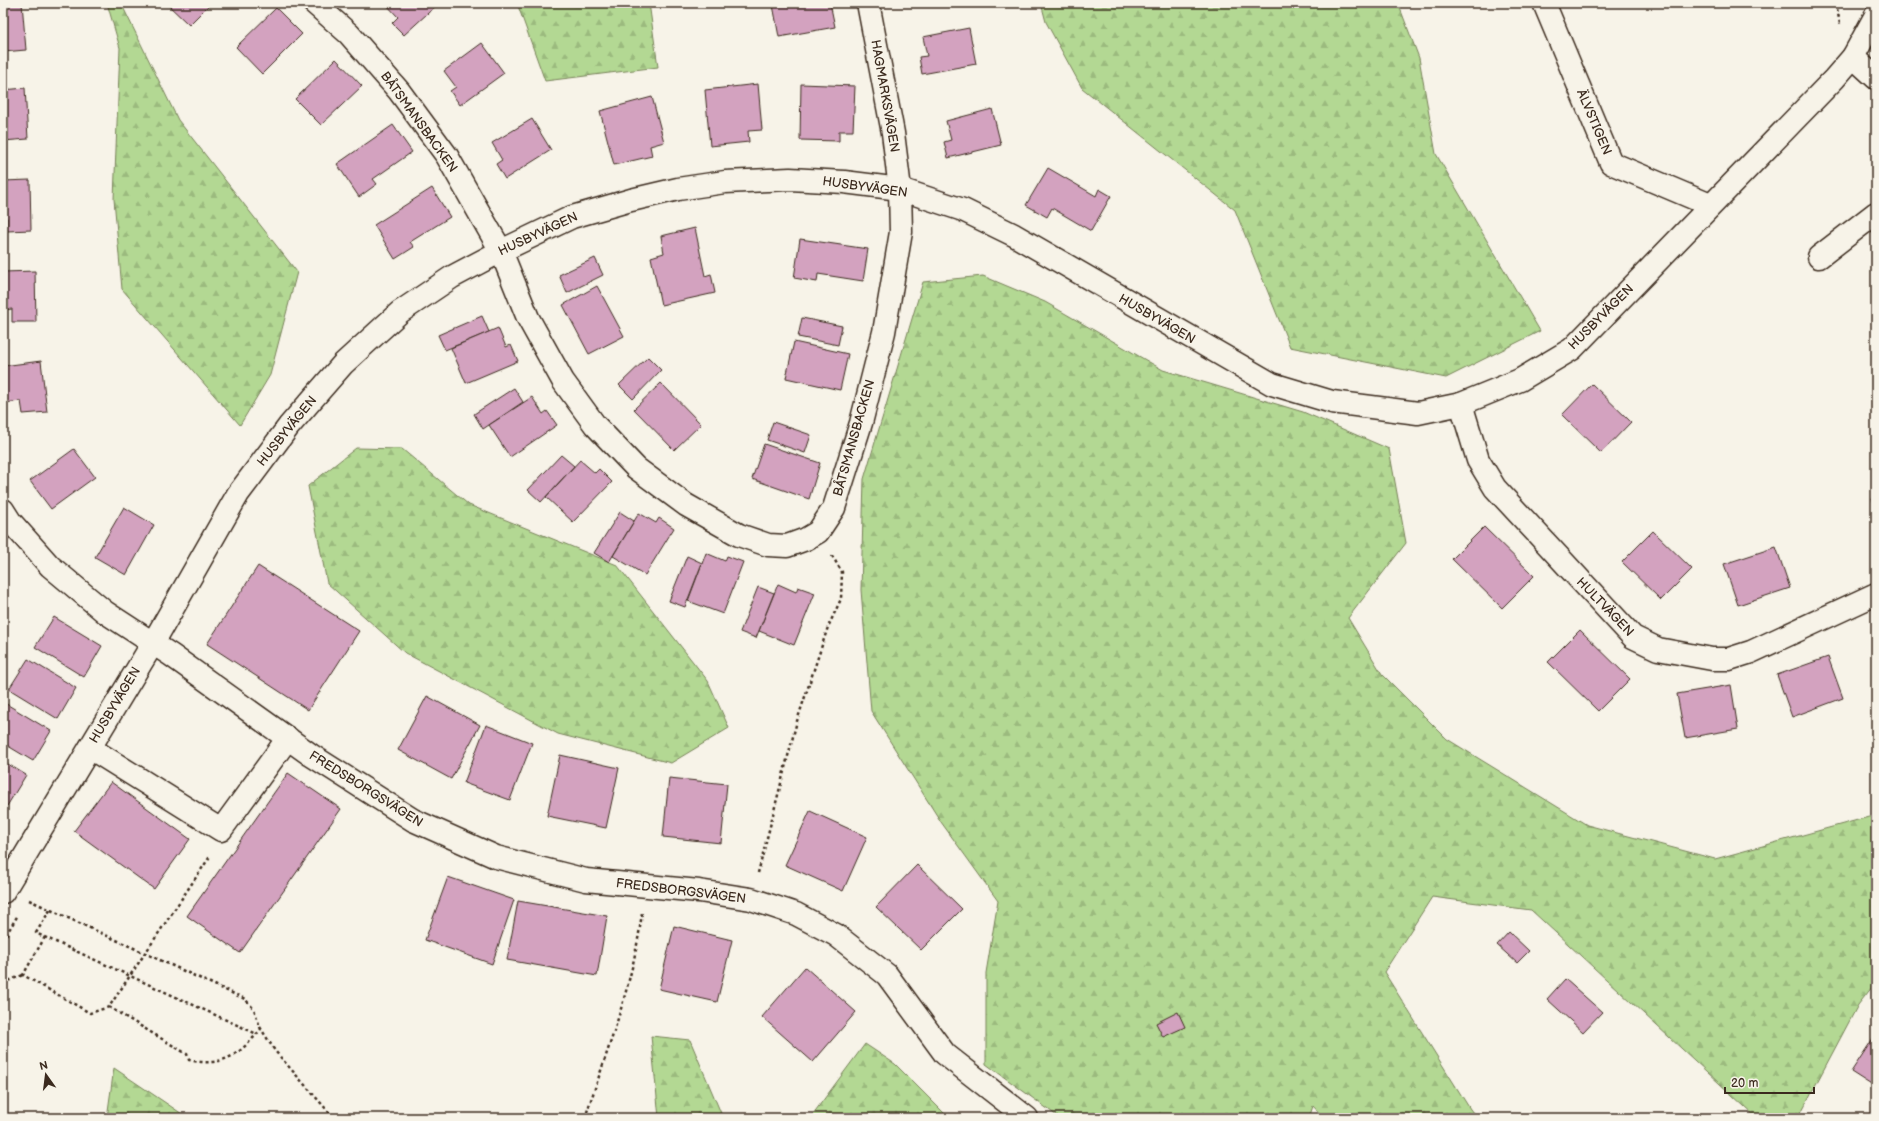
<svg xmlns="http://www.w3.org/2000/svg" width="1879" height="1121" font-family="'Balsamiq Sans',sans-serif">
	<defs>
		<pattern id="forest-firs" width="22" height="20" patternUnits="userSpaceOnUse"><rect width="22" height="20" fill="#b3d893"/><path d="M5 1l3.5 6h-7zM16 11l3.5 6h-7z" fill="#9bba7e"/></pattern>
	</defs>
	<rect width="100%" height="100%" fill="#f7f3e8"/>
	<filter id="ink" filterUnits="userSpaceOnUse"><feTurbulence type="fractalNoise" baseFrequency=".025" numOctaves="2"/><feDisplacementMap in="SourceGraphic" scale="8" xChannelSelector="R" yChannelSelector="G"/><feConvolveMatrix kernelMatrix="1 2 1 2 8 2 1 2 1" color-interpolation-filters="sRGB"/></filter>
	<g filter="url(#ink)">
		<g fill="url(#forest-firs)" stroke="#778158">
			<path d="M 107,3 L 121,3 L 178,120 L 297,272 L 270,375 L 240,425 L 122,289 L 114,199 L 120,48 Z"/>
			<path d="M 517,3 L 649,3 L 658,67 L 545,81 Z"/>
			<path d="M 1041,3 L 1398,3 L 1419,58 L 1436,154 L 1540,331 L 1446,378 L 1290,347 L 1235,210 L 1082,88 L 1046,22 Z"/>
			<path d="M 983,276 L 1045,302 L 1163,370 L 1303,412 L 1389,449 L 1406,543 L 1348,618 L 1382,674 L 1447,739 L 1587,825 L 1715,859 L 1876,815 L 1876,982 L 1858,1005 L 1798,1118 L 1757,1118 L 1531,910 L 1432,897 L 1384,972 L 1470,1109 L 1477,1118 L 1324,1118 L 1313,1106 L 1309,1118 L 1060,1118 L 986,1064 L 986,973 L 998,901 L 941,822 L 871,711 L 861,590 L 864,479 L 923,282 Z"/>
			<path d="M 356,448 L 402,449 L 469,505 L 617,565 L 708,681 L 729,728 L 671,763 L 558,734 L 405,653 L 327,583 L 308,486 Z"/>
			<path d="M 651,1036 L 690,1040 L 723,1118 L 659,1118 Z"/>
			<path d="M 865,1044 L 895,1064 L 949,1118 L 810,1118 Z"/>
			<path d="M 114,1068 L 188,1118 L 107,1118 Z"/>
		</g>
		<g fill="#d3a2bf" stroke="#3b2a1e">
			<path d="M 3,3 L 22,3 L 26,50 L 3,52 Z"/>
			<path d="M 166,3 L 211,3 L 189,25 Z"/>
			<path d="M 385,3 L 439,3 L 404,35 L 392,23 L 398,17 Z"/>
			<path d="M 781,3 L 830,3 L 835,27 L 779,37 L 773,5 Z"/>
			<path d="M 276,8 L 302,34 L 262,74 L 236,47 Z"/>
			<path d="M 969,28 L 976,64 L 922,74 L 919,57 L 927,56 L 923,37 Z"/>
			<path d="M 482,43 L 504,73 L 460,105 L 450,91 L 456,87 L 444,71 Z"/>
			<path d="M 336,59 L 362,86 L 321,125 L 295,99 Z"/>
			<path d="M 758,84 L 762,130 L 748,131 L 749,142 L 710,146 L 705,90 Z"/>
			<path d="M 801,84 L 855,86 L 853,131 L 839,131 L 839,141 L 800,140 Z"/>
			<path d="M 25,88 L 28,139 L 3,141 L 3,90 Z"/>
			<path d="M 652,97 L 664,142 L 650,146 L 652,156 L 614,165 L 600,111 Z"/>
			<path d="M 992,109 L 1001,145 L 948,158 L 944,142 L 951,140 L 946,121 Z"/>
			<path d="M 532,119 L 551,150 L 505,179 L 496,164 L 502,160 L 492,143 Z"/>
			<path d="M 393,125 L 412,152 L 373,179 L 377,184 L 359,197 L 337,164 Z"/>
			<path d="M 1048,168 L 1096,196 L 1099,189 L 1111,196 L 1091,231 L 1052,208 L 1047,217 L 1026,205 Z"/>
			<path d="M 30,180 L 31,230 L 7,231 L 7,218 L 3,218 L 3,181 Z"/>
			<path d="M 432,188 L 450,217 L 410,242 L 414,247 L 395,259 L 374,225 Z"/>
			<path d="M 695,228 L 705,276 L 711,274 L 715,293 L 661,305 L 651,257 L 664,253 L 661,236 Z"/>
			<path d="M 800,239 L 868,249 L 863,281 L 818,274 L 817,282 L 794,278 Z"/>
			<path d="M 595,258 L 603,275 L 567,293 L 559,275 Z"/>
			<path d="M 35,271 L 36,322 L 12,322 L 12,309 L 3,310 L 3,272 Z"/>
			<path d="M 597,286 L 624,336 L 589,354 L 563,305 Z"/>
			<path d="M 482,316 L 489,332 L 445,350 L 438,335 Z"/>
			<path d="M 802,318 L 842,326 L 838,345 L 798,337 Z"/>
			<path d="M 498,328 L 506,347 L 511,345 L 518,361 L 466,383 L 451,348 Z"/>
			<path d="M 794,342 L 848,354 L 840,390 L 786,378 Z"/>
			<path d="M 648,357 L 661,370 L 633,399 L 619,385 Z"/>
			<path d="M 41,361 L 47,412 L 23,414 L 21,401 L 3,403 L 3,366 Z"/>
			<path d="M 661,383 L 701,424 L 674,450 L 634,409 Z"/>
			<path d="M 1592,384 L 1631,422 L 1601,453 L 1562,415 Z"/>
			<path d="M 514,388 L 523,402 L 483,429 L 474,414 Z"/>
			<path d="M 532,397 L 543,414 L 547,411 L 557,425 L 510,457 L 489,425 Z"/>
			<path d="M 773,422 L 811,435 L 805,453 L 767,440 Z"/>
			<path d="M 764,444 L 820,463 L 809,499 L 752,479 Z"/>
			<path d="M 74,449 L 95,477 L 51,509 L 30,481 Z"/>
			<path d="M 561,455 L 574,466 L 541,502 L 528,490 Z"/>
			<path d="M 580,460 L 595,473 L 599,469 L 612,482 L 573,522 L 546,497 Z"/>
			<path d="M 1876,498 L 1876,507 L 1872,499 Z"/>
			<path d="M 124,507 L 154,525 L 126,575 L 95,557 Z"/>
			<path d="M 620,512 L 634,521 L 609,562 L 594,553 Z"/>
			<path d="M 639,513 L 656,523 L 659,518 L 674,528 L 645,575 L 613,556 Z"/>
			<path d="M 1484,527 L 1534,576 L 1502,608 L 1452,559 Z"/>
			<path d="M 1653,531 L 1692,569 L 1661,600 L 1622,562 Z"/>
			<path d="M 1776,547 L 1790,588 L 1738,605 L 1724,564 Z"/>
			<path d="M 706,553 L 725,561 L 727,556 L 743,562 L 723,614 L 688,601 Z"/>
			<path d="M 687,556 L 702,563 L 685,607 L 669,601 Z"/>
			<path d="M 258,566 L 359,631 L 308,710 L 207,644 Z"/>
			<path d="M 778,584 L 796,592 L 798,587 L 815,593 L 794,645 L 759,631 Z"/>
			<path d="M 758,587 L 774,593 L 756,638 L 740,632 Z"/>
			<path d="M 54,617 L 102,646 L 84,677 L 35,647 Z"/>
			<path d="M 1580,630 L 1630,679 L 1598,711 L 1548,662 Z"/>
			<path d="M 1828,657 L 1843,698 L 1792,717 L 1777,675 Z"/>
			<path d="M 28,659 L 76,688 L 58,719 L 9,689 Z"/>
			<path d="M 1731,685 L 1738,729 L 1685,738 L 1677,694 Z"/>
			<path d="M 427,696 L 480,725 L 451,779 L 398,750 Z"/>
			<path d="M 3,702 L 51,731 L 33,761 L 3,743 Z"/>
			<path d="M 486,725 L 532,743 L 510,800 L 464,783 Z"/>
			<path d="M 560,755 L 619,768 L 606,828 L 547,816 Z"/>
			<path d="M 3,761 L 26,775 L 7,806 L 3,803 Z"/>
			<path d="M 288,773 L 341,809 L 240,953 L 187,916 Z"/>
			<path d="M 669,778 L 727,784 L 721,843 L 663,837 Z"/>
			<path d="M 111,782 L 190,839 L 154,889 L 74,831 Z"/>
			<path d="M 810,811 L 867,837 L 843,891 L 785,865 Z"/>
			<path d="M 917,865 L 962,909 L 921,950 L 876,907 Z"/>
			<path d="M 448,877 L 514,900 L 492,964 L 425,940 Z"/>
			<path d="M 518,901 L 607,916 L 597,976 L 507,960 Z"/>
			<path d="M 674,926 L 732,940 L 717,1002 L 659,989 Z"/>
			<path d="M 1509,932 L 1529,951 L 1517,963 L 1497,945 Z"/>
			<path d="M 805,967 L 856,1012 L 813,1062 L 762,1017 Z"/>
			<path d="M 1565,979 L 1602,1012 L 1583,1032 L 1547,999 Z"/>
			<path d="M 1178,1012 L 1185,1027 L 1163,1037 L 1156,1023 Z"/>
			<path d="M 1876,1034 L 1876,1088 L 1851,1072 Z"/>
		</g>
		<g fill="none" stroke-linecap="round" stroke-linejoin="round">
			<g stroke="#3b2a1e" stroke-width="25">
				<g id="minor">
					<path d="M 314,3 L 349,34 L 399,91 L 447,156 L 501,251 L 528,318 L 563,381 L 595,425 L 636,468 L 686,505 L 739,535 L 768,545 L 787,546 L 806,539 L 818,532 L 834,508 L 861,423 L 884,332 L 901,232 L 900,189 L 893,133 L 868,3"/>
					<path d="M 1544,3 L 1611,163 L 1710,205"/>
					<path d="M 1853,57 L 1876,78"/>
					<path d="M 1819,257 L 1876,213"/>
					<path d="M 1461,404 L 1478,460 L 1495,488 L 1633,637 L 1658,649 L 1712,659 L 1729,659 L 1751,652 L 1876,594"/>
					<path d="M 3,510 L 10,521 L 50,566 L 105,612 L 171,655 L 311,755 L 413,820 L 496,857 L 586,880 L 699,891 L 751,899 L 796,914 L 836,935 L 887,975 L 945,1054 L 1027,1118"/>
					<path d="M 90,748 L 221,830 L 288,738"/>
					<path d="M 3,892 L 153,643 L 238,494 L 289,426 L 343,364 L 400,312 L 452,277 L 501,251 L 572,217 L 631,200 L 678,189 L 725,182 L 790,179 L 844,182 L 900,189 L 963,210 L 1014,235 L 1272,384 L 1332,402 L 1418,413 L 1461,404 L 1520,380 L 1572,349 L 1834,79 L 1853,57 L 1876,15"/>
				</g>
			</g>
			<g stroke="#3b2a1e" stroke-width="2.5" stroke-dasharray="3 3" stroke-linecap="butt">
				<path d="M 1836,3 L 1840,24"/>
				<path d="M 758,873 L 797,721 L 828,627 L 841,599 L 842,572 L 831,554"/>
				<path d="M 29,900 L 245,999 L 254,1009 L 260,1027 L 275,1051 L 334,1118"/>
				<path d="M 50,910 L 36,933 L 257,1034"/>
				<path d="M 45,937 L 23,975 L 90,1013 L 109,1007 L 211,855"/>
				<path d="M 3,940 L 18,915"/>
				<path d="M 3,983 L 23,975"/>
				<path d="M 109,1007 L 187,1054 L 189,1060 C 223,1068 240,1054 261,1029"/>
				<path d="M 585,1118 C 607,1051 634,982 642,912"/>
			</g>
			<use href="#minor" stroke="#f7f3e8" stroke-width="22"/>
		</g>
	</g>
	<g text-anchor="middle" dominant-baseline="central" stroke-width="3" stroke-linejoin="round" paint-order="stroke">
		<g font-size="13" fill="#3b2a1e" stroke="#f7f3e8">
			<text transform="translate(885 96) rotate(80)">HAGMARKSVÄGEN</text>
			<text transform="translate(419 122) rotate(54)">BÅTSMANSBACKEN</text>
			<text transform="translate(1594 122) rotate(67)">ÄLVSTIGEN</text>
			<text transform="translate(865 187) rotate(8)">HUSBYVÄGEN</text>
			<text transform="translate(538 234) rotate(-25)">HUSBYVÄGEN</text>
			<text transform="translate(1601 317) rotate(-45)">HUSBYVÄGEN</text>
			<text transform="translate(1157 319) rotate(30)">HUSBYVÄGEN</text>
			<text transform="translate(287 431) rotate(-51)">HUSBYVÄGEN</text>
			<text transform="translate(854 438) rotate(-74)">BÅTSMANSBACKEN</text>
			<text transform="translate(1605 607) rotate(46)">HULTVÄGEN</text>
			<text transform="translate(115 705) rotate(-59)">HUSBYVÄGEN</text>
			<text transform="translate(366 789) rotate(32)">FREDSBORGSVÄGEN</text>
			<text transform="translate(681 891) rotate(7)">FREDSBORGSVÄGEN</text>
		</g>
	</g>
	<rect width="1879" height="1121" fill="none" stroke="#f7f3e8" stroke-width="16"/>
	<rect x="8" y="8" width="1863" height="1105" fill="none" stroke="#3b2a1e" stroke-width="1.5" filter="url(#ink)"/>
	<g transform="translate(46 1075) rotate(346)" stroke="#f7f3e8" stroke-width="3" paint-order="stroke">
	<path d="M0-3L7 15L0 10L-7 15Z" fill="#3b2a1e"/>
	<text y="-6" font-size="11" font-weight="bold" text-anchor="middle" fill="#3b2a1e">N</text>
	</g>
	<path d="M1725 1087v6h89v-6" fill="none" stroke="#3b2a1e" stroke-width="2"/>
	<text x="1731" y="1087" font-size="12" fill="#3b2a1e" stroke="#f7f3e8" stroke-width="3" paint-order="stroke">20 m</text>
</svg>
